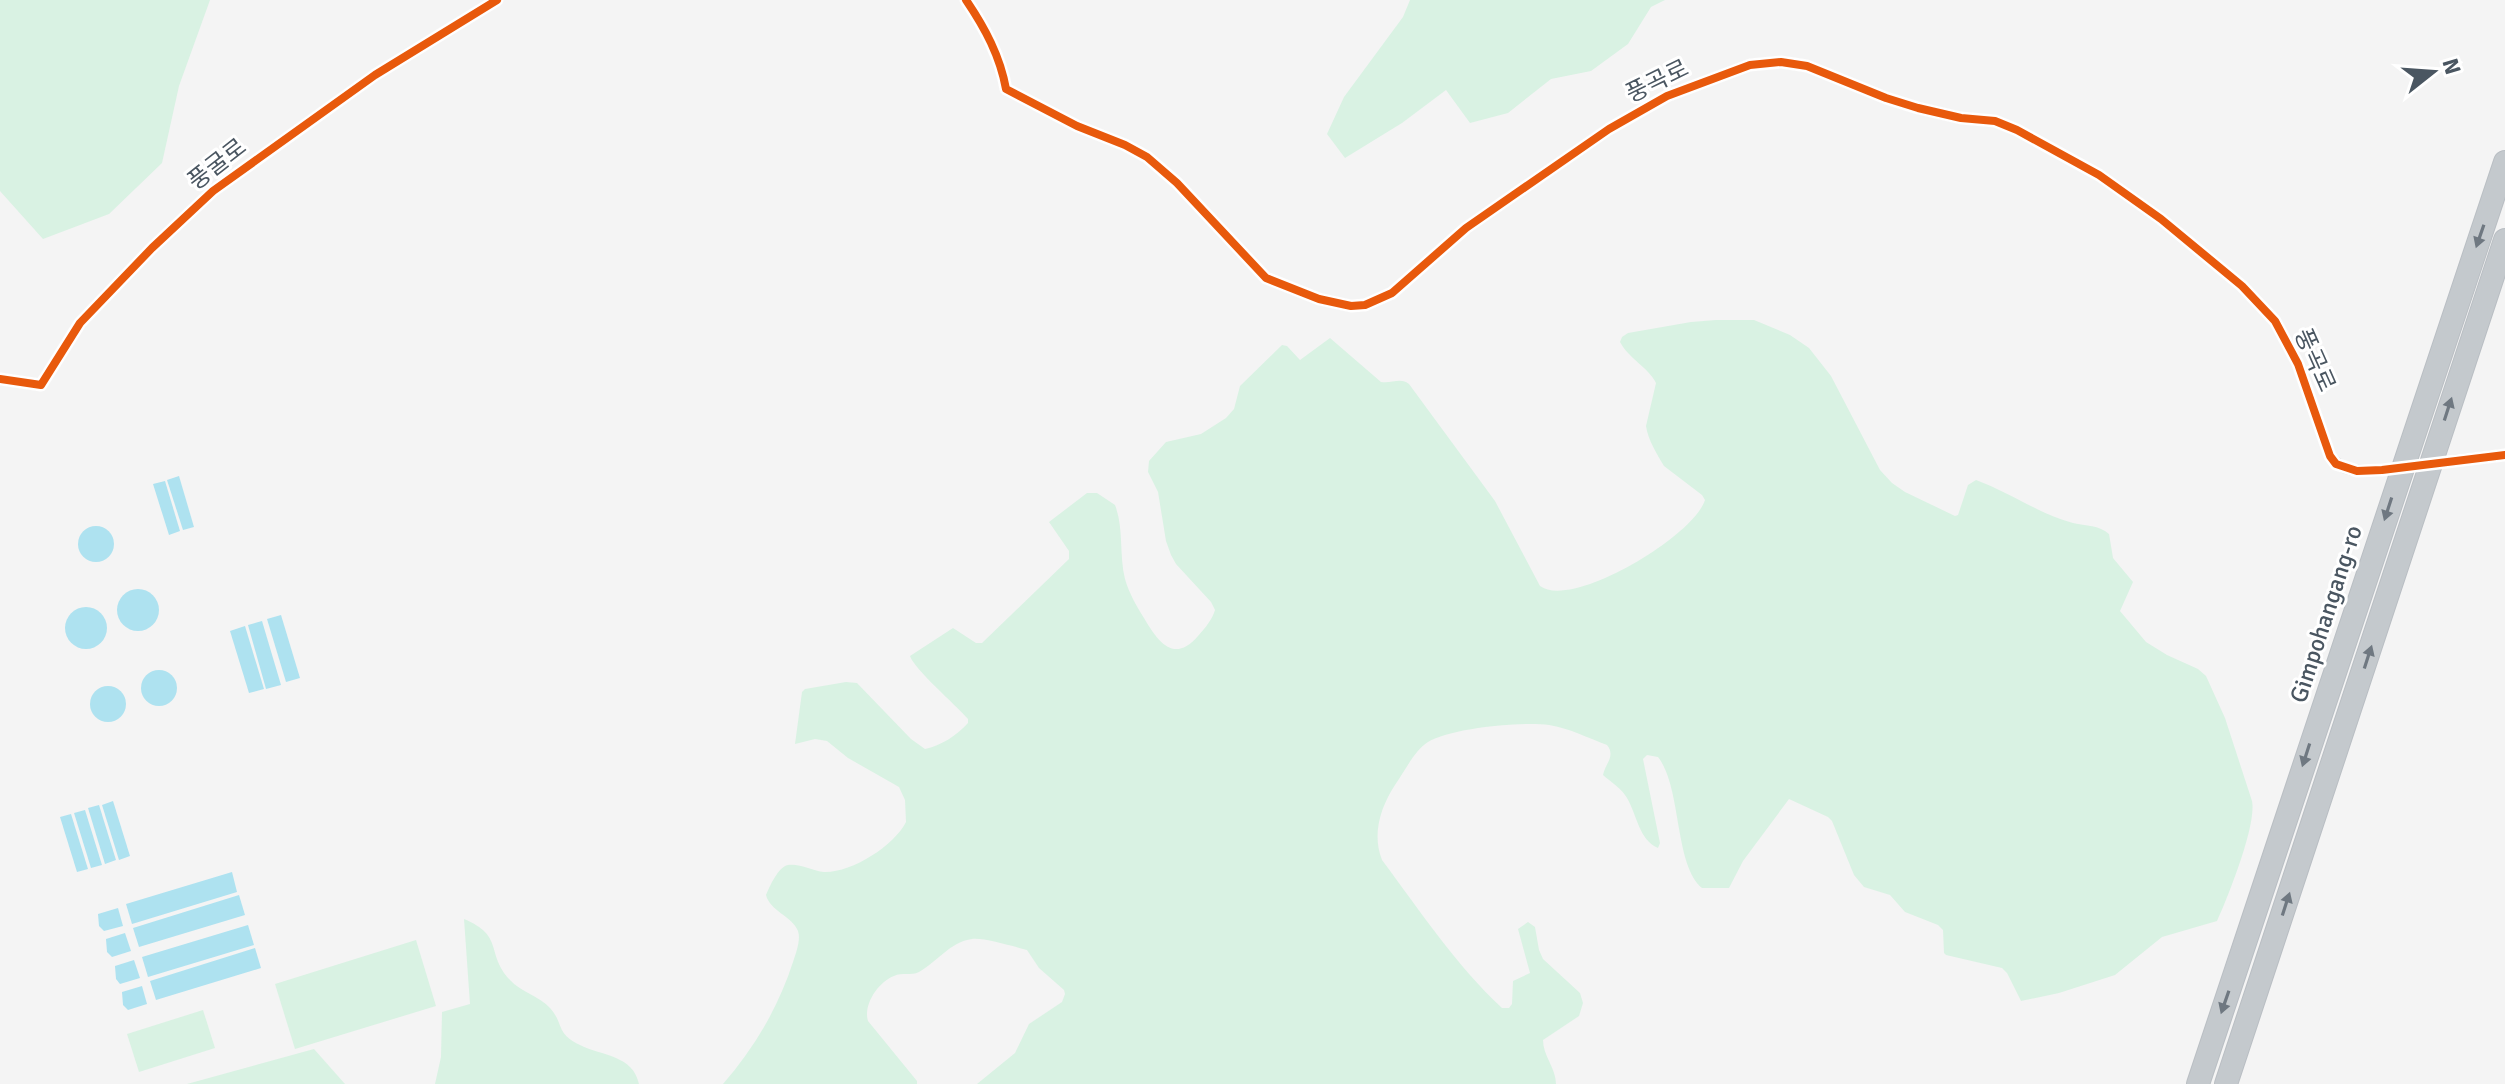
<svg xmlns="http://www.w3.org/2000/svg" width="2505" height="1084" font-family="Signika,'Noto Sans KR',sans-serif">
	<rect width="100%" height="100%" fill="#f4f4f4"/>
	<g fill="#d9f2e3">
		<path d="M 0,0 L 210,0 L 179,86 L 162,163 L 109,214 L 43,239 L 0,191 Z"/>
		<path d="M 1410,0 L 1665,0 L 1651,7 L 1628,44 L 1591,71 L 1551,79 L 1508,113 L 1470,123 L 1446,90 L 1402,123 L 1345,158 L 1327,134 L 1344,97 L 1403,17 Z"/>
		<path d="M 1716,320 L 1754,320 L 1790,335 L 1809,348 L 1831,376 L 1880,470 L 1892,483 L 1905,492 L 1955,516 L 1958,515 L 1968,485 L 1976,480 C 2009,492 2039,514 2073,523 C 2086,526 2099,525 2109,534 L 2113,558 L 2133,582 L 2120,611 L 2146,642 L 2167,655 L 2198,669 L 2206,676 L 2225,718 L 2252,801 C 2257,824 2228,897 2217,921 L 2162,937 L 2115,975 L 2059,993 L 2021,1001 L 2007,973 L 2002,968 L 1946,955 L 1944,953 L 1943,930 L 1938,925 L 1905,912 L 1890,895 L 1864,887 L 1854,875 L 1832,821 L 1828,817 L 1789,799 L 1743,861 L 1729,888 L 1702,888 C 1674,864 1682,788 1658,757 L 1647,755 L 1643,759 L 1660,843 L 1658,848 C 1639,840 1637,815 1627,798 C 1622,789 1611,782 1603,775 C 1605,764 1616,756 1607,745 C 1588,738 1569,728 1549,725 C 1523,721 1450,728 1428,742 C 1414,751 1405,771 1395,785 C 1380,808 1372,835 1382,860 C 1420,911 1456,965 1502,1008 L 1509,1008 L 1512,1004 L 1513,981 L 1530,973 L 1518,929 L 1528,922 L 1535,927 L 1539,950 L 1543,959 L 1580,993 L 1583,1003 L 1579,1016 L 1543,1040 C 1543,1056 1556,1068 1556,1084 L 977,1084 L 1015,1053 L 1029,1024 L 1062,1002 L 1065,994 L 1064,990 L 1039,968 L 1027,950 C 1016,947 982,937 972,939 C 950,942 937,962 919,972 C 911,976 902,972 894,976 C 878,982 863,1005 868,1021 L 917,1081 L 917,1084 L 723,1084 C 755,1047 778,1008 793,962 C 796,953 801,940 798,931 C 792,916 770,911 766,895 C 770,886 778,867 788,865 C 799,863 813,871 824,872 C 851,873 894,846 906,822 L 905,800 L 899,787 L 848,758 L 827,741 L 815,739 L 795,744 L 802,692 L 805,689 L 846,682 L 857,683 L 911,739 L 925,749 C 941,746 957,735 968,723 L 968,719 C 955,704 914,669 910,656 L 953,628 L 976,643 L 982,643 L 1069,559 L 1069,551 L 1049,522 L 1087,493 L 1097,493 L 1115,505 C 1124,528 1119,555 1125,579 C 1129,593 1136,605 1144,618 C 1158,642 1174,664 1198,636 C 1205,628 1212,620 1215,610 L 1211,602 L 1176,564 L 1171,555 L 1166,541 L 1158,492 L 1148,472 L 1149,461 L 1166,442 L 1201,434 L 1226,418 L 1234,409 L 1240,386 L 1282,345 L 1287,346 L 1300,360 L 1330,338 L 1381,382 C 1391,384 1401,377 1409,384 L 1495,501 L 1540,586 C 1572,610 1694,536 1705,500 L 1702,495 L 1664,466 C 1657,454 1648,440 1646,426 L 1656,383 C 1648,367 1629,359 1620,342 L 1622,337 L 1628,333 L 1691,322 Z"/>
		<path d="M 464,919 C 505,936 485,953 510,980 C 521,992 539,996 550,1008 C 564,1023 555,1033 580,1045 C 602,1056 633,1055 639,1084 L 435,1084 L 441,1057 L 442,1012 L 470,1004 Z"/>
		<path d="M 416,940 L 436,1006 L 295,1049 L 275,984 Z"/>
		<path d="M 203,1010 L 215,1048 L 139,1072 L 127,1034 Z"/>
		<path d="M 314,1049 L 345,1084 L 187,1084 Z"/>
	</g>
	<g fill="#aee2f0">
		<path d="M 179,476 L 194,527 L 183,530 L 167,480 Z"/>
		<path d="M 165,481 L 180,531 L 169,535 L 153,484 Z"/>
		<circle cx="96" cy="544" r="18"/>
		<circle cx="138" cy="610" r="21"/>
		<circle cx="86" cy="628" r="21"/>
		<path d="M 281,615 L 300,678 L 286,682 L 267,619 Z"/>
		<path d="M 262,621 L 281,685 L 266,689 L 248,625 Z"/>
		<path d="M 245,626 L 264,689 L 249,693 L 230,631 Z"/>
		<circle cx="159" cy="688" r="18"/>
		<circle cx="108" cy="704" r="18"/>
		<path d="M 113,801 L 130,856 L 119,860 L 102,805 Z"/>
		<path d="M 99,805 L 116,860 L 105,864 L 88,808 Z"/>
		<path d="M 85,810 L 102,865 L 91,868 L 74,813 Z"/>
		<path d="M 71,814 L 88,869 L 77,872 L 60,817 Z"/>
		<path d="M 232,872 L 237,892 L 132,924 L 126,904 Z"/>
		<path d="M 239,895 L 245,915 L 139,947 L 133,928 Z"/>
		<path d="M 118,908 L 123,926 L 104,931 L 99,926 L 98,914 Z"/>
		<path d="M 248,925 L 254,945 L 148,977 L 142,957 Z"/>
		<path d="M 125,933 L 131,951 L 112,957 L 107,952 L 106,939 Z"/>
		<path d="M 255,948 L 261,968 L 156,1000 L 150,981 Z"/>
		<path d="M 134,960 L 140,978 L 120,984 L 116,979 L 115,966 Z"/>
		<path d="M 142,986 L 147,1004 L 128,1010 L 123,1005 L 122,992 Z"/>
	</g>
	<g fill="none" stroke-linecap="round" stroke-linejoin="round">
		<path stroke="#d2d4d7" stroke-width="12" stroke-dasharray="12 6" stroke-linecap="butt" d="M 2382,470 L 2453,461"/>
		<g stroke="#b9bec3" stroke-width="24">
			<g id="trunk">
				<path d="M 2198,1084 L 2505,162"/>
				<path d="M 2226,1084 L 2505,240"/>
			</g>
		</g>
		<g stroke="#ced0d2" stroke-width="12">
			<path d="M 966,0 C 985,28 1000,56 1006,89 L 1077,126 L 1125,145 L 1147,157 L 1177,183 L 1266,278 L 1319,299 L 1351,306 L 1365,305 L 1392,293 L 1466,228 L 1609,129 L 1667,96 L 1750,65 L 1781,62 L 1807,66 L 1886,98 L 1918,108 L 1961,118 L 1995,121 L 2017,130 L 2099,175 L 2161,219 L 2242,286 L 2275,321 L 2298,364 L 2330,456 C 2343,474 2363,471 2382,470"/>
			<path d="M 0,379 L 41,385 L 80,323 L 152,248 L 213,191 L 375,75 L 497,0"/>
			<path d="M 2453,461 L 2505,455"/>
		</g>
		<use href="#trunk" stroke="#c4c9cd" stroke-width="22"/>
		<g stroke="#fff" stroke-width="13">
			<g id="cycleway">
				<path d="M 966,0 C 985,28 1000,56 1006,89 L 1077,126 L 1125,145 L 1147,157 L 1177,183 L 1266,278 L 1319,299 L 1351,306 L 1365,305 L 1392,293 L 1466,228 L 1609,129 L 1667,96 L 1750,65 L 1781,62 L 1807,66 L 1886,98 L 1918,108 L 1961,118 L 1995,121 L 2017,130 L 2099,175 L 2161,219 L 2242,286 L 2275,321 L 2298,364 L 2330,456 L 2336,464 L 2357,471 L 2382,470 L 2505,455"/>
				<path d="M 0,379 L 41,385 L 80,323 L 152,248 L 213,191 L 375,75 L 497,0"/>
			</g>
		</g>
		<use href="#cycleway" stroke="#e8590c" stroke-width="8"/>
	</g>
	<defs><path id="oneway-solid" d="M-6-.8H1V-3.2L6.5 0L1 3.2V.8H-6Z" transform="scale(2)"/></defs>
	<g fill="#6f7881">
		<use href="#oneway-solid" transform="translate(2480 236) rotate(109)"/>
		<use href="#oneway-solid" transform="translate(2448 409) rotate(-72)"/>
		<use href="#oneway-solid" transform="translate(2388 509) rotate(108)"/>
		<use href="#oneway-solid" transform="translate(2368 657) rotate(-72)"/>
		<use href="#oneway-solid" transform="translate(2306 755) rotate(108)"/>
		<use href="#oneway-solid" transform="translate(2286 904) rotate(-72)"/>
		<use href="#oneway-solid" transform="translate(2225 1002) rotate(109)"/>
	</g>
	<g text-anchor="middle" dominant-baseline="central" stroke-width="6" stroke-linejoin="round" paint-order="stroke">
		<g font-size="24" fill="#4a5661" stroke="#fff">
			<text transform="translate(1657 81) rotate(-26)">풍곡로</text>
			<text transform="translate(217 164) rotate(-38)">풍굴로</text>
			<text transform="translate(2315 360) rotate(66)">풍곡로</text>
			<text transform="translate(2326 614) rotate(-72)">Gimpohangang-ro</text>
		</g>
	</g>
	<g transform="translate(2433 72) rotate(73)" stroke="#ffffff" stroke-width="6" paint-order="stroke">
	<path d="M0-6L14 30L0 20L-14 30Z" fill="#4a5661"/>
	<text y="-12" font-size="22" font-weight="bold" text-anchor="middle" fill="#4a5661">N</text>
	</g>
</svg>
